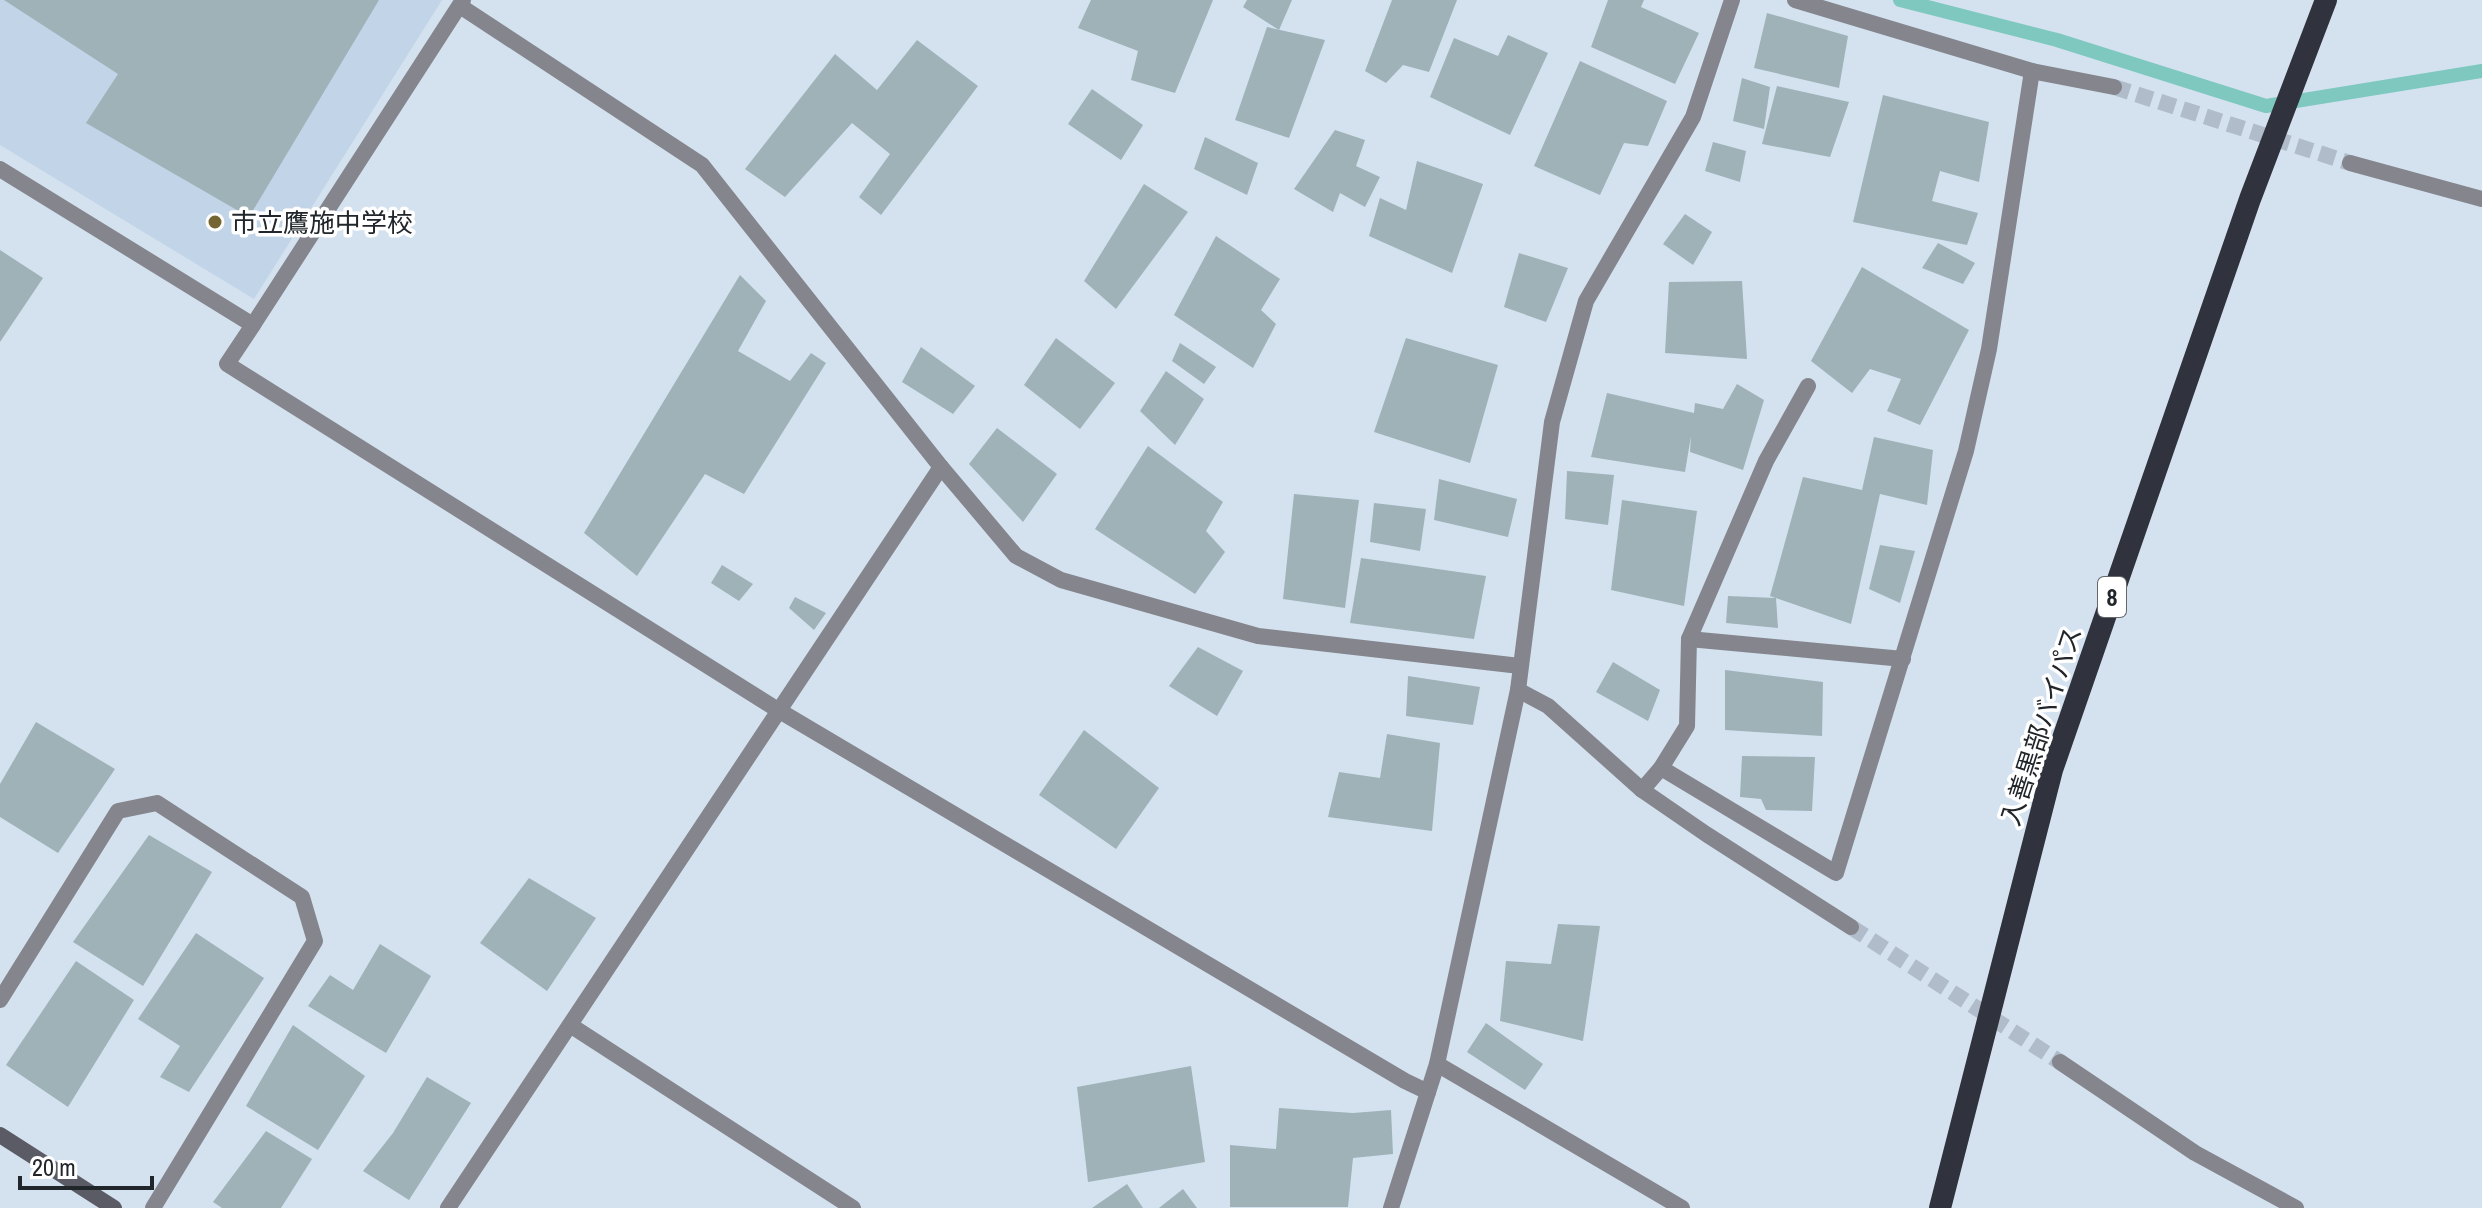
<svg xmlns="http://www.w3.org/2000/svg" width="2482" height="1208" font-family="'Archivo Narrow','Noto Sans JP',sans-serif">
	<rect width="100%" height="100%" fill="#d4e2f0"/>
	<path fill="#c2d4e7" d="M 0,0 L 442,0 L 254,299 L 0,145 Z"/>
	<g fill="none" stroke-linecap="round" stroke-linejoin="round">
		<path stroke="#7ec8bf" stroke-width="14" d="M 1900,0 L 2057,40 L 2266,106 L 2482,71"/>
	</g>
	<g fill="#9eb2b8">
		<path d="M 4,0 L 379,0 L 249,217 L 86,123 L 118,74 Z"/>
		<path d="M 1091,0 L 1213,0 L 1175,93 L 1131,80 L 1138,51 L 1078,28 Z"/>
		<path d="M 1247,0 L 1292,0 L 1279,30 L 1243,7 Z"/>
		<path d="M 1392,0 L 1457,0 L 1429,72 L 1403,65 L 1386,83 L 1365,71 Z"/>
		<path d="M 1608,0 L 1644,0 L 1641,7 L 1699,33 L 1675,84 L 1591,47 Z"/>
		<path d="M 1767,13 L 1848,36 L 1839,88 L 1754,68 Z"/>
		<path d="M 1267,27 L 1325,40 L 1289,138 L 1235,120 Z"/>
		<path d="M 1508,35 L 1548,53 L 1510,135 L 1430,97 L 1454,38 L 1498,56 Z"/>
		<path d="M 917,40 L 978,86 L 881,215 L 859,197 L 890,154 L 852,123 L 785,197 L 745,169 L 835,54 L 877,90 Z"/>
		<path d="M 1580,61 L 1667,101 L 1648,146 L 1624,143 L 1600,195 L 1534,166 Z"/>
		<path d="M 1742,78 L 1770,87 L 1764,129 L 1733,121 Z"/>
		<path d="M 1777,86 L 1849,102 L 1830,157 L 1762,144 Z"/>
		<path d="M 1092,89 L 1143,125 L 1121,160 L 1068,124 Z"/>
		<path d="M 1883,95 L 1989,122 L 1979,182 L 1940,171 L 1932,201 L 1978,213 L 1967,245 L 1853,222 Z"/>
		<path d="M 1335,130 L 1365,140 L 1356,166 L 1380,177 L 1365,207 L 1340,193 L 1333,212 L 1294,189 Z"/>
		<path d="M 1205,137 L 1258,163 L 1247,195 L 1194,169 Z"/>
		<path d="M 1713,142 L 1746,151 L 1740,182 L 1705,171 Z"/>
		<path d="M 1417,161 L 1483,184 L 1452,273 L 1369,236 L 1380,198 L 1406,210 Z"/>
		<path d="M 1144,184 L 1188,212 L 1116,309 L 1084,281 Z"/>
		<path d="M 1685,214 L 1712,232 L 1693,265 L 1663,244 Z"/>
		<path d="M 1216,236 L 1280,279 L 1261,310 L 1276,324 L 1253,368 L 1174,315 Z"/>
		<path d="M 1938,243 L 1975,263 L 1963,284 L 1922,268 Z"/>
		<path d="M 0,250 L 43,278 L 0,342 Z"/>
		<path d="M 1519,253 L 1568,268 L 1546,322 L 1504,307 Z"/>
		<path d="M 1862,267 L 1969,330 L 1920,425 L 1887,411 L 1901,379 L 1870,369 L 1852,393 L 1811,361 Z"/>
		<path d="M 740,275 L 766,301 L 738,351 L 790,381 L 811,353 L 826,363 L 744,494 L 705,474 L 637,576 L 584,533 Z"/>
		<path d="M 1742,281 L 1747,359 L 1665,353 L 1669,282 Z"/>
		<path d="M 1056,338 L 1115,383 L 1080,429 L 1024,385 Z"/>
		<path d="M 1406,338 L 1498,365 L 1470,463 L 1374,432 Z"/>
		<path d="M 1180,343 L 1216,367 L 1204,384 L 1172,361 Z"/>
		<path d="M 921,347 L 975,386 L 953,414 L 902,382 Z"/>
		<path d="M 1166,371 L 1204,399 L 1175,445 L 1140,411 Z"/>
		<path d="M 1737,384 L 1764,400 L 1743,470 L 1690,452 L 1691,436 L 1685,472 L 1591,457 L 1607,393 L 1694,413 L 1695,403 L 1723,409 Z"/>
		<path d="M 997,428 L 1057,474 L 1023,522 L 969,464 Z"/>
		<path d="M 1874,437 L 1933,450 L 1927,505 L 1880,494 L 1851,624 L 1770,596 L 1803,477 L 1862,490 Z"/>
		<path d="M 1148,446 L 1223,502 L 1206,531 L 1225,552 L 1195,594 L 1095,529 Z"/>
		<path d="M 1567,471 L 1614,475 L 1608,525 L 1565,519 Z"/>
		<path d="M 1439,479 L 1517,499 L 1508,537 L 1434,520 Z"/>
		<path d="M 1294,494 L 1359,500 L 1345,608 L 1283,599 Z"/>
		<path d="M 1622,500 L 1697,511 L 1684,606 L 1611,590 Z"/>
		<path d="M 1374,503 L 1426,509 L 1420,551 L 1370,542 Z"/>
		<path d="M 1880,545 L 1915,551 L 1900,603 L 1869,589 Z"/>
		<path d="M 1361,558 L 1486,576 L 1474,639 L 1350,623 Z"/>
		<path d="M 722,565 L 753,584 L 739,601 L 711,583 Z"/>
		<path d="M 1728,596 L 1776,598 L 1778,628 L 1726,623 Z"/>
		<path d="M 795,597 L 826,613 L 814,630 L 789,608 Z"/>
		<path d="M 1198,647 L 1243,671 L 1217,716 L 1169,686 Z"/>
		<path d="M 1613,662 L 1660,690 L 1648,721 L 1596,692 Z"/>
		<path d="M 1725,670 L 1823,682 L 1822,736 L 1725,730 Z"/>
		<path d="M 1408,676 L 1480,687 L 1473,725 L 1406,716 Z"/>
		<path d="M 36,722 L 115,769 L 58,853 L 0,817 L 0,784 Z"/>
		<path d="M 1084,730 L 1159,788 L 1116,849 L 1039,795 Z"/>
		<path d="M 1387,734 L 1440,743 L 1432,831 L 1328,817 L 1339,772 L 1380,778 Z"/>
		<path d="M 1742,756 L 1815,757 L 1812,811 L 1766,810 L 1761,799 L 1740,797 Z"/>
		<path d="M 149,835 L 212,872 L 143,986 L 73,942 Z"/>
		<path d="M 529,878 L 596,918 L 547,991 L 480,943 Z"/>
		<path d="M 1558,924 L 1600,926 L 1583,1041 L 1500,1021 L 1506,961 L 1551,964 Z"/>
		<path d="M 196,933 L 264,978 L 189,1092 L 160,1077 L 180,1046 L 138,1019 Z"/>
		<path d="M 380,944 L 431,976 L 386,1053 L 308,1006 L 330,975 L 353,990 Z"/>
		<path d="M 76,961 L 134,1000 L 68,1107 L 6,1065 Z"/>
		<path d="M 1486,1023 L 1543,1064 L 1525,1090 L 1467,1052 Z"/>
		<path d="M 293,1025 L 365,1076 L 318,1150 L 246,1106 Z"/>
		<path d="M 1191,1066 L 1205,1162 L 1088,1182 L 1077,1087 Z"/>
		<path d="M 427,1077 L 471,1103 L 409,1200 L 363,1171 L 393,1133 Z"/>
		<path d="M 1279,1108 L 1353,1113 L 1391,1110 L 1393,1154 L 1353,1158 L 1348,1207 L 1230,1207 L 1230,1145 L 1276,1149 Z"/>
		<path d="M 266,1131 L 312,1159 L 281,1208 L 222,1208 L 213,1202 Z"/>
		<path d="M 1127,1184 L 1143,1208 L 1092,1208 Z"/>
		<path d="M 1183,1189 L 1197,1208 L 1159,1208 Z"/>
	</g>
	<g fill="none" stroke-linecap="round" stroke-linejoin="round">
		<g stroke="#b0bcc9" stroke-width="16" stroke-dasharray="16 8" stroke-linecap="butt">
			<path d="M 2114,87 L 2350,163"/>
			<path d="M 1851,927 L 2060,1062"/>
		</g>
		<g stroke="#85868d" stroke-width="16">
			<path d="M 460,6 L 702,165 L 941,467 L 1016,556 L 1061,580 L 1258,636 L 1520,666"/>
			<path d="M 2032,71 L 2114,87"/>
			<path d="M 2350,163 L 2482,199"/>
			<path d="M 0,169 L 253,325 L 227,364 L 778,710 L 1405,1081 L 1428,1092"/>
			<path d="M 253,325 L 463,0"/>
			<path d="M 1689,639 L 1903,659"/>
			<path d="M 1518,690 L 1548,706 L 1642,790 L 1706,834 L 1851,927"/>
			<path d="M 1661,768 L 1836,873 L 1966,451 L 1989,349 L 2032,71 L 1795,0"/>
			<path d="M 1642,790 L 1661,768 L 1687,726 L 1689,639 L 1766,461 L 1808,386"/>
			<path d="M 0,1000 L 118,811 L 157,803 L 302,897 L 315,941 L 153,1208"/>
			<path d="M 570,1025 L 853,1208"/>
			<path d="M 2060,1062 L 2195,1153 L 2296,1208"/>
			<path d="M 1437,1064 L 1682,1208"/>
			<path d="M 448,1208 L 941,467"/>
			<path d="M 1391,1208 L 1437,1064 L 1518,690 L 1552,422 L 1586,301 L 1693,117 L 1732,0"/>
		</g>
		<path stroke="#5a5b65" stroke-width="16" d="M 0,1135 L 114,1208"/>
		<path stroke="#30323e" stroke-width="22" d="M 1940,1208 L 2052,770 L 2250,199 L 2326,0"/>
	</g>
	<circle fill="#756533" stroke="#fff" stroke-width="3" cx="215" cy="222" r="8"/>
	<g text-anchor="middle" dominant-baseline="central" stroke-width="7" stroke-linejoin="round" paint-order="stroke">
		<rect fill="#fff" stroke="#64676b" stroke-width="2" x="2098" y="577" width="28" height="40" rx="6"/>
		<g font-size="24" font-weight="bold" fill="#21262b">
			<text x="2112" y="597">8</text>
		</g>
		<g font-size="26" fill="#21262b" stroke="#fff" text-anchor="start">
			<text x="231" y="222">市立鷹施中学校</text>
		</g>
		<g font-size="26" fill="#21262b" stroke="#fff">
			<text transform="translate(2041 726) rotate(-72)">入善黒部バイパス</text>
		</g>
	</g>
	<path d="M20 1176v12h132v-12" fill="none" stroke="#21262b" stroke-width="4"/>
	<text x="32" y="1176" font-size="24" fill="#21262b" stroke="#ffffff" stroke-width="6" paint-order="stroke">20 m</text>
</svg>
